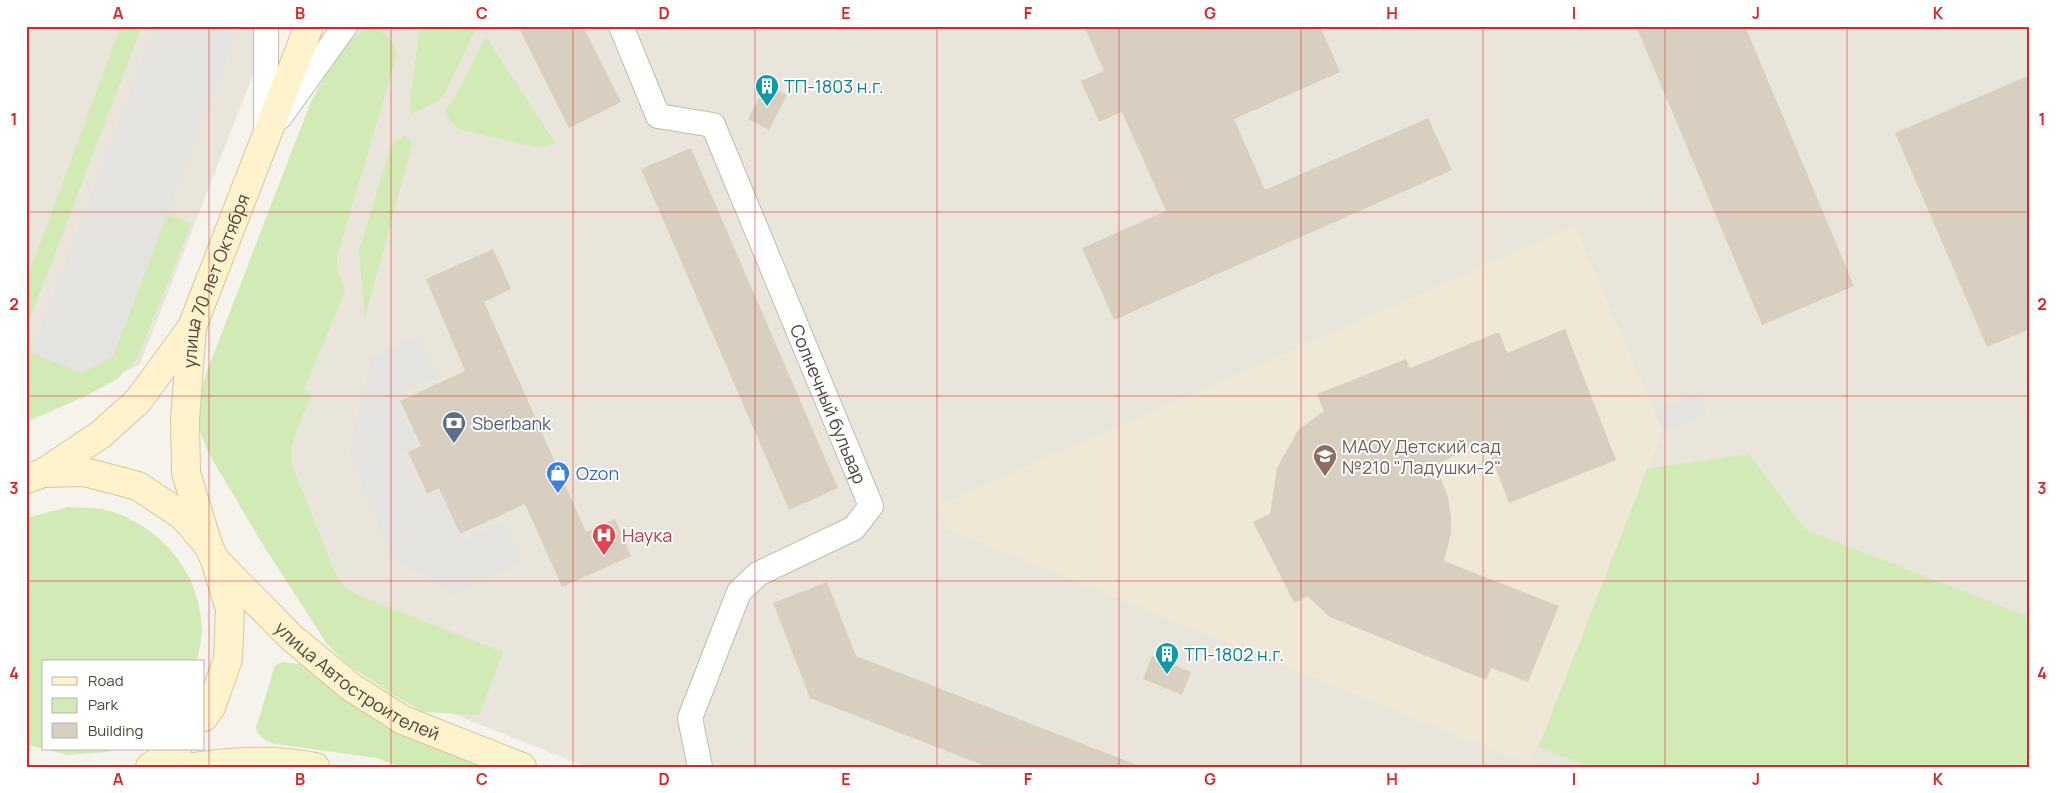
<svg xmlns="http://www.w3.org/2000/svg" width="2056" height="793" font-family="Manrope,sans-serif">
	<rect width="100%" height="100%" fill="#f6f3ec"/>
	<g fill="#eae5da">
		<path d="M 26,26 L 272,26 L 140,364 L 26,422 Z"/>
		<path d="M 353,26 L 2030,26 L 2030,767 L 587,767 L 423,702 L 343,652 L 211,386 Z"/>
	</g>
	<path fill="#efe8d6" d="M 1575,226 L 1663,432 L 1530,765 L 946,529 L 939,505 Z"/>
	<g fill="#d2eab5">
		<path d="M 121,26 L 142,26 L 26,329 L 26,281 Z"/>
		<path d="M 420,26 L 477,26 L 444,95 L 439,100 L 412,114 L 410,101 Z"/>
		<path d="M 371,29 C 387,32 394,40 397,55 L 337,256 L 337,267 L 345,291 L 304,390 L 312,395 C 302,419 289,438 292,465 L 336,575 L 345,587 L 360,596 L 503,652 L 479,715 L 423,712 L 392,694 L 348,665 L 327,644 L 263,545 L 208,452 L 201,434 L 197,415 L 200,394 L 207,371 L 310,104 C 323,80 343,34 371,29 Z"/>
		<path d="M 486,37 L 556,144 L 535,147 L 459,129 L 451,122 L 446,114 L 447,107 L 455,97 Z"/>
		<path d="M 405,136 L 409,138 L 412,144 L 365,318 L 359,250 L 391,147 L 394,141 Z"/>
		<path d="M 165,213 L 191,224 L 137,359 L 117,379 L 86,396 L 26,422 L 26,344 L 81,368 Z"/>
		<path d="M 1749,454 L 1806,530 L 2030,617 L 2030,767 L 1591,767 L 1539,747 L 1647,469 Z"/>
		<path d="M 68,507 C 81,508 97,507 110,511 C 163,528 201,574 202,631 C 202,641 198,652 197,662 L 44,662 L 44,749 L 26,744 L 26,518 Z"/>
		<path d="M 282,662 L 300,664 L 387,727 L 482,767 L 400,767 L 377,758 L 275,744 L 266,741 L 258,734 L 256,728 L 275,665 Z"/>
		<path d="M 45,749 L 113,749 L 107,752 L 67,755 Z"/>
	</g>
	<g fill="#e5e3e0">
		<path d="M 155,26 L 239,26 L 113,357 L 82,373 L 31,353 Z"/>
		<path d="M 418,335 L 437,375 L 394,396 L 418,445 L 402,452 L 424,497 L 440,490 L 463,540 L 503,521 L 522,563 L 455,595 L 391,557 L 349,452 L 372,357 Z"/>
		<path d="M 1698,393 L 1707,414 L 1665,432 L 1656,411 Z"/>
	</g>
	<g fill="#d8cfc1">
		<path d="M 518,26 L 583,26 L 621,102 L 569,128 Z"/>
		<path d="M 1084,26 L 1320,26 L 1340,72 L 1234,119 L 1265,190 L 1428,118 L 1452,170 L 1114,320 L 1082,248 L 1166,211 L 1122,112 L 1099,122 L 1081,81 L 1104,71 Z"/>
		<path d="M 1636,26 L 1745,26 L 1854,286 L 1762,325 Z"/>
		<path d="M 2030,75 L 2030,329 L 1987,347 L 1895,133 Z"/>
		<path d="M 766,84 L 787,95 L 769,130 L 748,119 Z"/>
		<path d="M 691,148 L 838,488 L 789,510 L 641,169 Z"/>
		<path d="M 493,249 L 511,289 L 484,302 L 586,532 L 615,519 L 631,556 L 562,587 L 525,504 L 460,534 L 439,488 L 427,494 L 408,452 L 421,446 L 400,401 L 465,371 L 426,279 Z"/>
		<path d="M 1565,329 L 1616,460 L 1509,503 L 1485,440 L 1436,465 L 1448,497 L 1451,516 L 1451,534 L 1444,561 L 1559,606 L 1528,682 L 1491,668 L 1486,680 L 1330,617 L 1307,596 L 1294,603 L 1253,522 L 1270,514 L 1277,468 L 1298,430 L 1324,411 L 1317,394 L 1406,359 L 1410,368 L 1499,332 L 1507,353 Z"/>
		<path d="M 827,582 L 856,656 L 1137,765 L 1137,767 L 988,767 L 810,698 L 773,603 Z"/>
		<path d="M 1152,656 L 1191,672 L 1182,695 L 1143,679 Z"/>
	</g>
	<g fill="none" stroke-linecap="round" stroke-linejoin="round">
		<g stroke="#c2bbae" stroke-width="26">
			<g id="minor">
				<path d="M 266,26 L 266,130"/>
				<path id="s1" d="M 621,26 L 658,116 L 713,125 L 871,506 L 854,528 L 758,574 L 739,592 L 690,718 L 700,767"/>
				<path d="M 280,117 L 345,26"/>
			</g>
		</g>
		<g stroke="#d6c79b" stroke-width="30">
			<g id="secondary">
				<path d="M 43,473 L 100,435 L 138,401 L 192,327"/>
				<path d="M 26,479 L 43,473 L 85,472 L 138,486 L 183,516 L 208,545 L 215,560 L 230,609 L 228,659 L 211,707 L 204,717"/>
				<path id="s2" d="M 208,545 L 186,473 L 185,419 L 192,327 L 309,26"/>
				<path id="s3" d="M 218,563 L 291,637 L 351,687 L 403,720 L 522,767"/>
				<path d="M 150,767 L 177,749"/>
				<path d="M 193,767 C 233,761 276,759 315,767"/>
			</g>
		</g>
		<use href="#minor" stroke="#fff" stroke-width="24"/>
		<use href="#secondary" stroke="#fff3cd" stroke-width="28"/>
	</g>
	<path fill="none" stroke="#d62828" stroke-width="1" stroke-opacity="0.55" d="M 209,26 L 209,767M 391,26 L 391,767M 573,26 L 573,767M 755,26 L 755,767M 937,26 L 937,767M 1119,26 L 1119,767M 1301,26 L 1301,767M 1483,26 L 1483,767M 1665,26 L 1665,767M 1847,26 L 1847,767M 26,212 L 2030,212M 26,396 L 2030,396M 26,581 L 2030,581"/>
	<defs>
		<g id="building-pin" transform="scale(1.25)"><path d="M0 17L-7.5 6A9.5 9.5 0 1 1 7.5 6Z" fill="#0f9aa8" stroke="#fff"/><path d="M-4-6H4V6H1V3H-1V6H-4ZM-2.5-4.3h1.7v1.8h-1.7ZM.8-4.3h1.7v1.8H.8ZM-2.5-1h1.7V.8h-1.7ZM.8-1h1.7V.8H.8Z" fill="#fff"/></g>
		<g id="bank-pin" transform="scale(1.25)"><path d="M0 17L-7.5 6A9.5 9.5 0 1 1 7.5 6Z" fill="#5c6f8a" stroke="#fff"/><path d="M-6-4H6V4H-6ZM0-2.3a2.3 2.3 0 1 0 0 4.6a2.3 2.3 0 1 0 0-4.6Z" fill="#fff"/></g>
		<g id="school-pin" transform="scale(1.25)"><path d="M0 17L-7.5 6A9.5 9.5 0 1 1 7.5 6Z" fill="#8d6e63" stroke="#fff"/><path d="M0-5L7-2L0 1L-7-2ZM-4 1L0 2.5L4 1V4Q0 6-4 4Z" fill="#fff"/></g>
		<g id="shop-pin" transform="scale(1.25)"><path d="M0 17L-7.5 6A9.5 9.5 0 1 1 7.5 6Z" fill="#3f7fe0" stroke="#fff"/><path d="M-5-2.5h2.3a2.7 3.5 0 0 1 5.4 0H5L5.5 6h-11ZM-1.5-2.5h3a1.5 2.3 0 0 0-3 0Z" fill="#fff"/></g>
		<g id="hospital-pin" transform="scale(1.25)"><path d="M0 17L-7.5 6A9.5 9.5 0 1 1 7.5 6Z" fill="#e0444e" stroke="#fff"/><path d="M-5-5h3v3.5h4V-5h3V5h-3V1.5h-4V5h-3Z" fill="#fff"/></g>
	</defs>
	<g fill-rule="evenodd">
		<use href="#building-pin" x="767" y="86"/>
		<use href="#bank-pin" x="454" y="423"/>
		<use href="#school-pin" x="1325" y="456"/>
		<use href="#shop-pin" x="558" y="473"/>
		<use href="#hospital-pin" x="604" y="535"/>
		<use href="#building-pin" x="1167" y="654"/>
	</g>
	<g text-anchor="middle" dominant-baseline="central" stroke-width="4" stroke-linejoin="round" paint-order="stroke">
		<g font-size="18" fill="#0d838f" stroke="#fff" text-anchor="start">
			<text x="784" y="86">ТП-1803 н.г.</text>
			<text x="1184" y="654">ТП-1802 н.г.</text>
		</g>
		<g font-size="18" fill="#4b4439" stroke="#fff">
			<text stroke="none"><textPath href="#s2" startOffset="272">улица 70 лет Октября</textPath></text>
			<text stroke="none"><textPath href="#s1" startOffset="455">Солнечный бульвар</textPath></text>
			<text stroke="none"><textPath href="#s3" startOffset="184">улица Автостроителей</textPath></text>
		</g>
		<g font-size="18" fill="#4e5e75" stroke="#fff" text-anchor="start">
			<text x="472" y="423">Sberbank</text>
		</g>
		<g font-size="18" fill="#785e54" stroke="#fff" text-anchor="start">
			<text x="1342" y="446">МАОУ Детский сад<tspan x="1342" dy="21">№210 "Ладушки-2"</tspan></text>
		</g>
		<g font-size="18" fill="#366cbe" stroke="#fff" text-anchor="start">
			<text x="576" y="473">Ozon</text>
		</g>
		<g font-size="18" fill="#be3a42" stroke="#fff" text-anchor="start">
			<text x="622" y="535">Наука</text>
		</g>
	</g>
	<rect width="2056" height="793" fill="none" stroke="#ffffff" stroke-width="55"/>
	<rect x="42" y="660" width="162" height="90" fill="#ffffff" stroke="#b7b4b0"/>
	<rect x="52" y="677" width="25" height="8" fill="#fff3cd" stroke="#b7b4b0"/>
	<text x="88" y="686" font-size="15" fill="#4b4439">Road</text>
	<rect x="52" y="698" width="25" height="15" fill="#d2eab5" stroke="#b7b4b0"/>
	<text x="88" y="710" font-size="15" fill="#4b4439">Park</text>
	<rect x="52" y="723" width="25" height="15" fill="#d8cfc1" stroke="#b7b4b0"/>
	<text x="88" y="736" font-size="15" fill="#4b4439">Building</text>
	<rect x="28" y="28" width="2000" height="738" fill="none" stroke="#d62828" stroke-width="2"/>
	<g font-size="16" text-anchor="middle" font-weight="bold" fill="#d62828">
		<text x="118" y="19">A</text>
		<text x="300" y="19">B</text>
		<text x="482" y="19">C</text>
		<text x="664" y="19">D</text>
		<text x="846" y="19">E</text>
		<text x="1028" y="19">F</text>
		<text x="1210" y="19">G</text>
		<text x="1392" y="19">H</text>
		<text x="1574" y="19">I</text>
		<text x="1756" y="19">J</text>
		<text x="1938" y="19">K</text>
		<text x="14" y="125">1</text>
		<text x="2042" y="125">1</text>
		<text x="14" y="310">2</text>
		<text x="2042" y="310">2</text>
		<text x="14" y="494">3</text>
		<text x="2042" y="494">3</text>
		<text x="14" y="679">4</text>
		<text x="2042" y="679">4</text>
		<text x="118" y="785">A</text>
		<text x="300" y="785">B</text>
		<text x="482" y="785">C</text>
		<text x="664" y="785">D</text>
		<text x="846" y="785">E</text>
		<text x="1028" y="785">F</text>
		<text x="1210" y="785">G</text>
		<text x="1392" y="785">H</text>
		<text x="1574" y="785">I</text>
		<text x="1756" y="785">J</text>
		<text x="1938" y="785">K</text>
	</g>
</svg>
